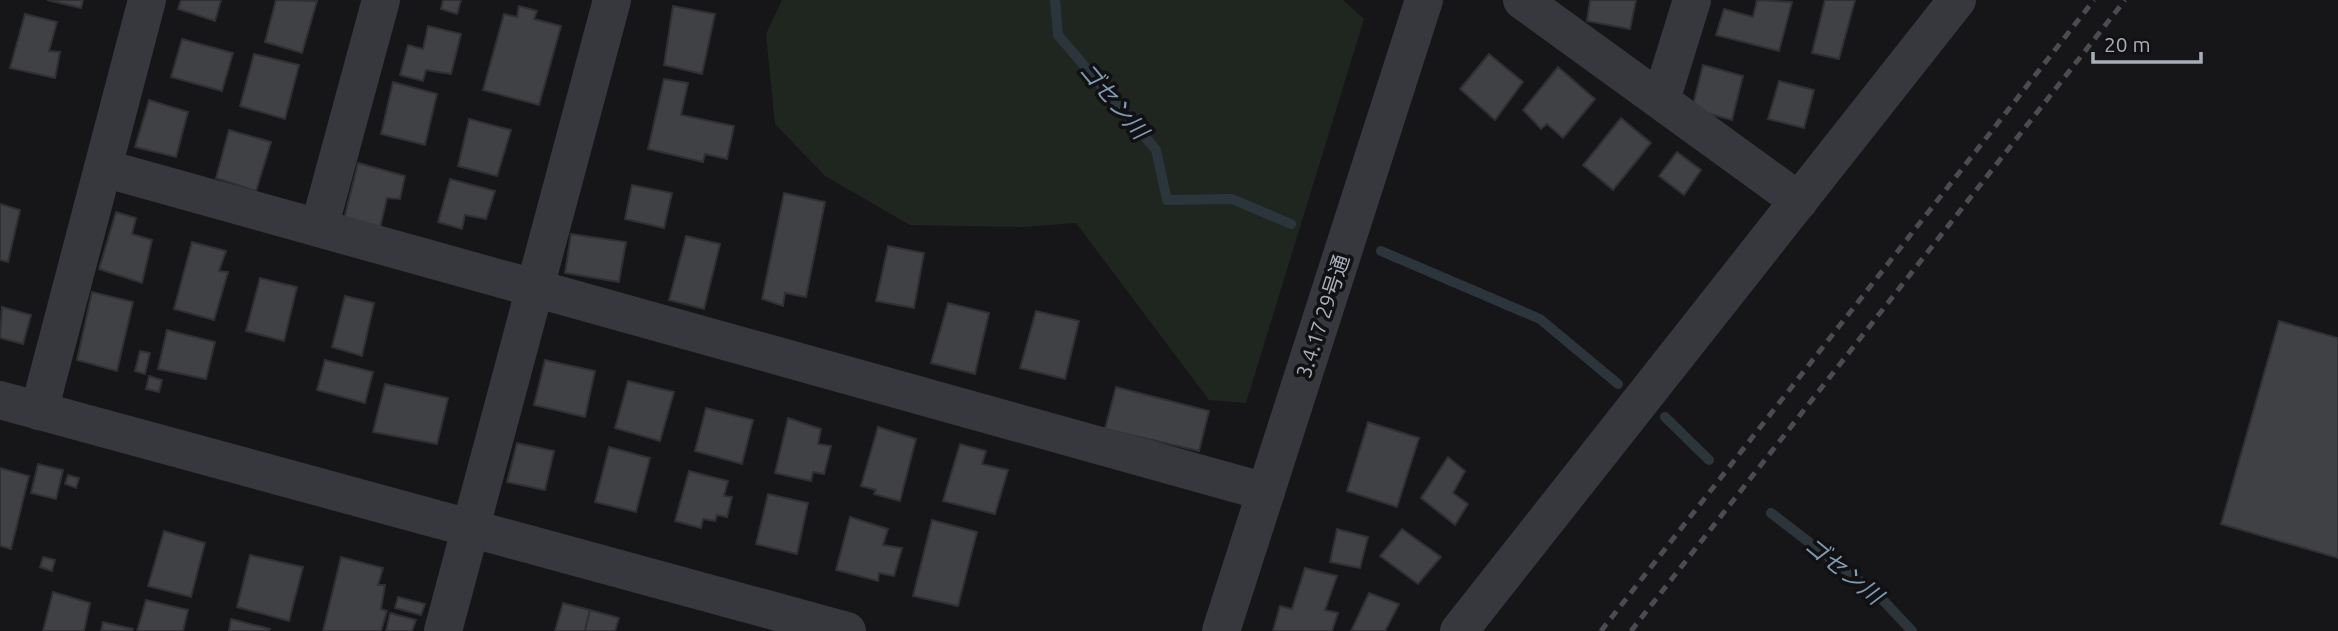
<svg xmlns="http://www.w3.org/2000/svg" width="2338" height="631" font-family="Ubuntu,'Noto Sans JP',sans-serif">
	<rect width="100%" height="100%" fill="#161618"/>
	<path fill="#1e261f" d="M 782,0 L 1343,0 L 1364,19 L 1246,403 L 1209,400 L 1076,223 L 1023,227 L 910,225 L 825,176 L 775,124 L 766,34 Z"/>
	<g fill="none" stroke-linecap="round" stroke-linejoin="round">
		<g stroke="#2c353c" stroke-width="10">
			<path d="M 1055,0 L 1058,35 L 1156,150 L 1167,200 L 1232,199 L 1291,224"/>
			<path d="M 1381,251 L 1540,319 L 1618,384"/>
			<path d="M 1665,417 L 1709,460"/>
			<path d="M 1771,513 L 1879,596 L 1912,631"/>
		</g>
	</g>
	<g fill="#404145" stroke="#303034" stroke-width="2">
		<path d="M 47,0 L 83,0 L 81,8 Z"/>
		<path d="M 181,0 L 221,0 L 215,21 L 178,9 Z"/>
		<path d="M 276,0 L 317,1 L 302,53 L 265,42 Z"/>
		<path d="M 443,0 L 461,0 L 457,14 L 441,9 Z"/>
		<path d="M 1590,0 L 1636,0 L 1630,29 L 1587,21 Z"/>
		<path d="M 1757,0 L 1792,2 L 1779,51 L 1716,35 L 1724,9 L 1753,17 Z"/>
		<path d="M 1825,0 L 1855,0 L 1839,59 L 1812,53 Z"/>
		<path d="M 519,6 L 537,11 L 534,19 L 561,26 L 539,105 L 483,90 L 504,14 L 517,17 Z"/>
		<path d="M 673,6 L 715,14 L 702,74 L 664,65 Z"/>
		<path d="M 25,14 L 57,22 L 49,51 L 60,52 L 55,78 L 10,68 Z"/>
		<path d="M 428,26 L 461,34 L 451,74 L 426,70 L 423,81 L 400,75 L 408,45 L 423,49 Z"/>
		<path d="M 182,39 L 233,53 L 222,91 L 171,77 Z"/>
		<path d="M 254,54 L 299,65 L 285,119 L 240,106 Z"/>
		<path d="M 1489,54 L 1523,82 L 1495,120 L 1460,89 Z"/>
		<path d="M 1703,65 L 1743,76 L 1732,120 L 1692,109 Z"/>
		<path d="M 1558,67 L 1595,99 L 1563,138 L 1547,124 L 1541,129 L 1523,110 Z"/>
		<path d="M 664,79 L 688,83 L 681,115 L 734,126 L 727,159 L 705,154 L 703,162 L 648,149 Z"/>
		<path d="M 1779,81 L 1814,90 L 1804,128 L 1768,119 Z"/>
		<path d="M 393,82 L 437,94 L 425,145 L 381,134 Z"/>
		<path d="M 149,100 L 188,112 L 176,157 L 135,147 Z"/>
		<path d="M 1621,118 L 1651,143 L 1613,190 L 1583,165 Z"/>
		<path d="M 469,119 L 511,130 L 497,176 L 458,166 Z"/>
		<path d="M 229,130 L 271,142 L 256,191 L 216,178 Z"/>
		<path d="M 1677,152 L 1701,170 L 1684,195 L 1659,176 Z"/>
		<path d="M 358,163 L 405,176 L 400,199 L 387,198 L 380,228 L 344,219 Z"/>
		<path d="M 450,179 L 495,191 L 486,219 L 465,215 L 462,229 L 438,222 Z"/>
		<path d="M 632,185 L 672,193 L 664,228 L 625,219 Z"/>
		<path d="M 784,193 L 825,202 L 806,297 L 785,293 L 783,306 L 762,299 Z"/>
		<path d="M 0,204 L 20,210 L 8,262 L 0,260 Z"/>
		<path d="M 116,212 L 136,218 L 132,234 L 152,240 L 142,283 L 99,269 Z"/>
		<path d="M 571,234 L 626,242 L 619,282 L 565,273 Z"/>
		<path d="M 686,236 L 720,244 L 704,309 L 669,300 Z"/>
		<path d="M 192,242 L 226,251 L 219,271 L 228,272 L 214,320 L 174,309 Z"/>
		<path d="M 888,246 L 924,253 L 914,308 L 876,301 Z"/>
		<path d="M 260,278 L 297,287 L 284,341 L 246,331 Z"/>
		<path d="M 92,292 L 133,302 L 117,371 L 77,360 Z"/>
		<path d="M 345,296 L 374,303 L 362,356 L 332,347 Z"/>
		<path d="M 948,303 L 989,313 L 975,374 L 931,363 Z"/>
		<path d="M 2,307 L 31,315 L 23,344 L 0,338 Z"/>
		<path d="M 1036,311 L 1079,321 L 1065,379 L 1020,368 Z"/>
		<path d="M 2279,321 L 2338,338 L 2338,558 L 2221,524 Z"/>
		<path d="M 167,330 L 215,342 L 206,379 L 158,369 Z"/>
		<path d="M 140,351 L 150,353 L 145,374 L 135,371 Z"/>
		<path d="M 325,360 L 373,372 L 365,403 L 317,390 Z"/>
		<path d="M 545,360 L 595,371 L 585,417 L 534,405 Z"/>
		<path d="M 149,376 L 162,380 L 159,392 L 146,389 Z"/>
		<path d="M 628,381 L 674,392 L 660,441 L 615,428 Z"/>
		<path d="M 385,384 L 448,398 L 437,444 L 373,432 Z"/>
		<path d="M 1116,387 L 1209,411 L 1199,451 L 1105,429 Z"/>
		<path d="M 706,408 L 753,420 L 742,464 L 695,451 Z"/>
		<path d="M 788,418 L 821,429 L 818,444 L 831,446 L 824,474 L 813,472 L 811,481 L 775,473 Z"/>
		<path d="M 1368,422 L 1419,438 L 1397,507 L 1347,491 Z"/>
		<path d="M 878,427 L 916,439 L 900,501 L 874,494 L 876,490 L 861,486 Z"/>
		<path d="M 517,443 L 554,451 L 545,490 L 507,482 Z"/>
		<path d="M 960,444 L 986,451 L 982,464 L 1008,470 L 995,514 L 943,501 Z"/>
		<path d="M 609,447 L 650,458 L 636,512 L 595,502 Z"/>
		<path d="M 1448,457 L 1465,471 L 1453,493 L 1468,504 L 1455,525 L 1421,498 Z"/>
		<path d="M 38,464 L 63,470 L 56,499 L 31,493 Z"/>
		<path d="M 0,468 L 29,476 L 11,549 L 0,546 Z"/>
		<path d="M 689,471 L 728,481 L 724,496 L 732,497 L 727,517 L 717,515 L 715,521 L 703,519 L 701,528 L 675,521 Z"/>
		<path d="M 68,475 L 79,478 L 76,488 L 65,484 Z"/>
		<path d="M 768,494 L 808,503 L 797,554 L 756,544 Z"/>
		<path d="M 850,517 L 888,529 L 883,545 L 902,548 L 894,576 L 879,573 L 878,581 L 836,570 Z"/>
		<path d="M 932,520 L 977,532 L 958,606 L 913,596 Z"/>
		<path d="M 1337,529 L 1368,537 L 1360,568 L 1330,562 Z"/>
		<path d="M 1402,529 L 1441,557 L 1418,584 L 1380,556 Z"/>
		<path d="M 164,531 L 205,543 L 191,597 L 148,586 Z"/>
		<path d="M 250,555 L 303,567 L 289,621 L 237,607 Z"/>
		<path d="M 43,557 L 55,560 L 52,571 L 40,567 Z"/>
		<path d="M 341,557 L 383,568 L 378,585 L 385,585 L 381,609 L 387,611 L 381,631 L 323,631 Z"/>
		<path d="M 1305,568 L 1337,576 L 1325,610 L 1338,613 L 1332,631 L 1273,631 L 1280,606 L 1292,609 Z"/>
		<path d="M 53,592 L 90,603 L 84,631 L 43,631 Z"/>
		<path d="M 1369,593 L 1399,604 L 1385,631 L 1351,631 Z"/>
		<path d="M 398,597 L 425,604 L 421,615 L 395,608 Z"/>
		<path d="M 146,600 L 188,610 L 183,631 L 137,631 Z"/>
		<path d="M 563,603 L 590,610 L 585,631 L 555,631 Z"/>
		<path d="M 590,610 L 619,618 L 615,631 L 585,631 Z"/>
		<path d="M 390,613 L 416,620 L 412,631 L 386,631 Z"/>
		<path d="M 231,619 L 270,629 L 269,631 L 229,631 Z"/>
		<path d="M 103,622 L 133,629 L 132,631 L 101,631 Z"/>
	</g>
	<g fill="none" stroke-linecap="round" stroke-linejoin="round">
		<g stroke="#37383d" stroke-width="38">
			<path d="M 1522,0 L 1799,201"/>
			<path d="M 1661,100 L 1692,0"/>
			<path d="M 103,168 L 1266,492"/>
			<path d="M 319,228 L 381,0"/>
			<path d="M 0,400 L 847,631"/>
			<path d="M 39,411 L 147,0"/>
			<path d="M 443,631 L 612,0"/>
			<path d="M 1221,631 L 1424,0"/>
			<path d="M 1459,631 L 1957,0"/>
		</g>
		<g stroke="#4a4c52" stroke-width="5" stroke-dasharray="9 7" stroke-linecap="butt">
			<path d="M 1601,631 L 2094,0"/>
			<path d="M 1631,631 L 2125,0"/>
		</g>
	</g>
	<g text-anchor="middle" dominant-baseline="central" stroke-width="7" stroke-linejoin="round" paint-order="stroke">
		<g font-size="21" fill="#a8adb8" stroke="#111113">
			<text transform="translate(1322 316) rotate(-72)">3.4.17 29号通</text>
		</g>
		<g font-size="23" font-style="italic" fill="#7f9bb3" stroke="#111113">
			<text transform="translate(1114 100) rotate(50)">ゴセン川</text>
			<text transform="translate(1844 570) rotate(39)">ゴセン川</text>
		</g>
	</g>
	<path d="M2093 52v10h108v-10" fill="none" stroke="#a8adb8" stroke-width="3.5"/>
	<text x="2104" y="52" font-size="21" fill="#a8adb8" stroke="#111113" stroke-width="5" paint-order="stroke">20 m</text>
</svg>
